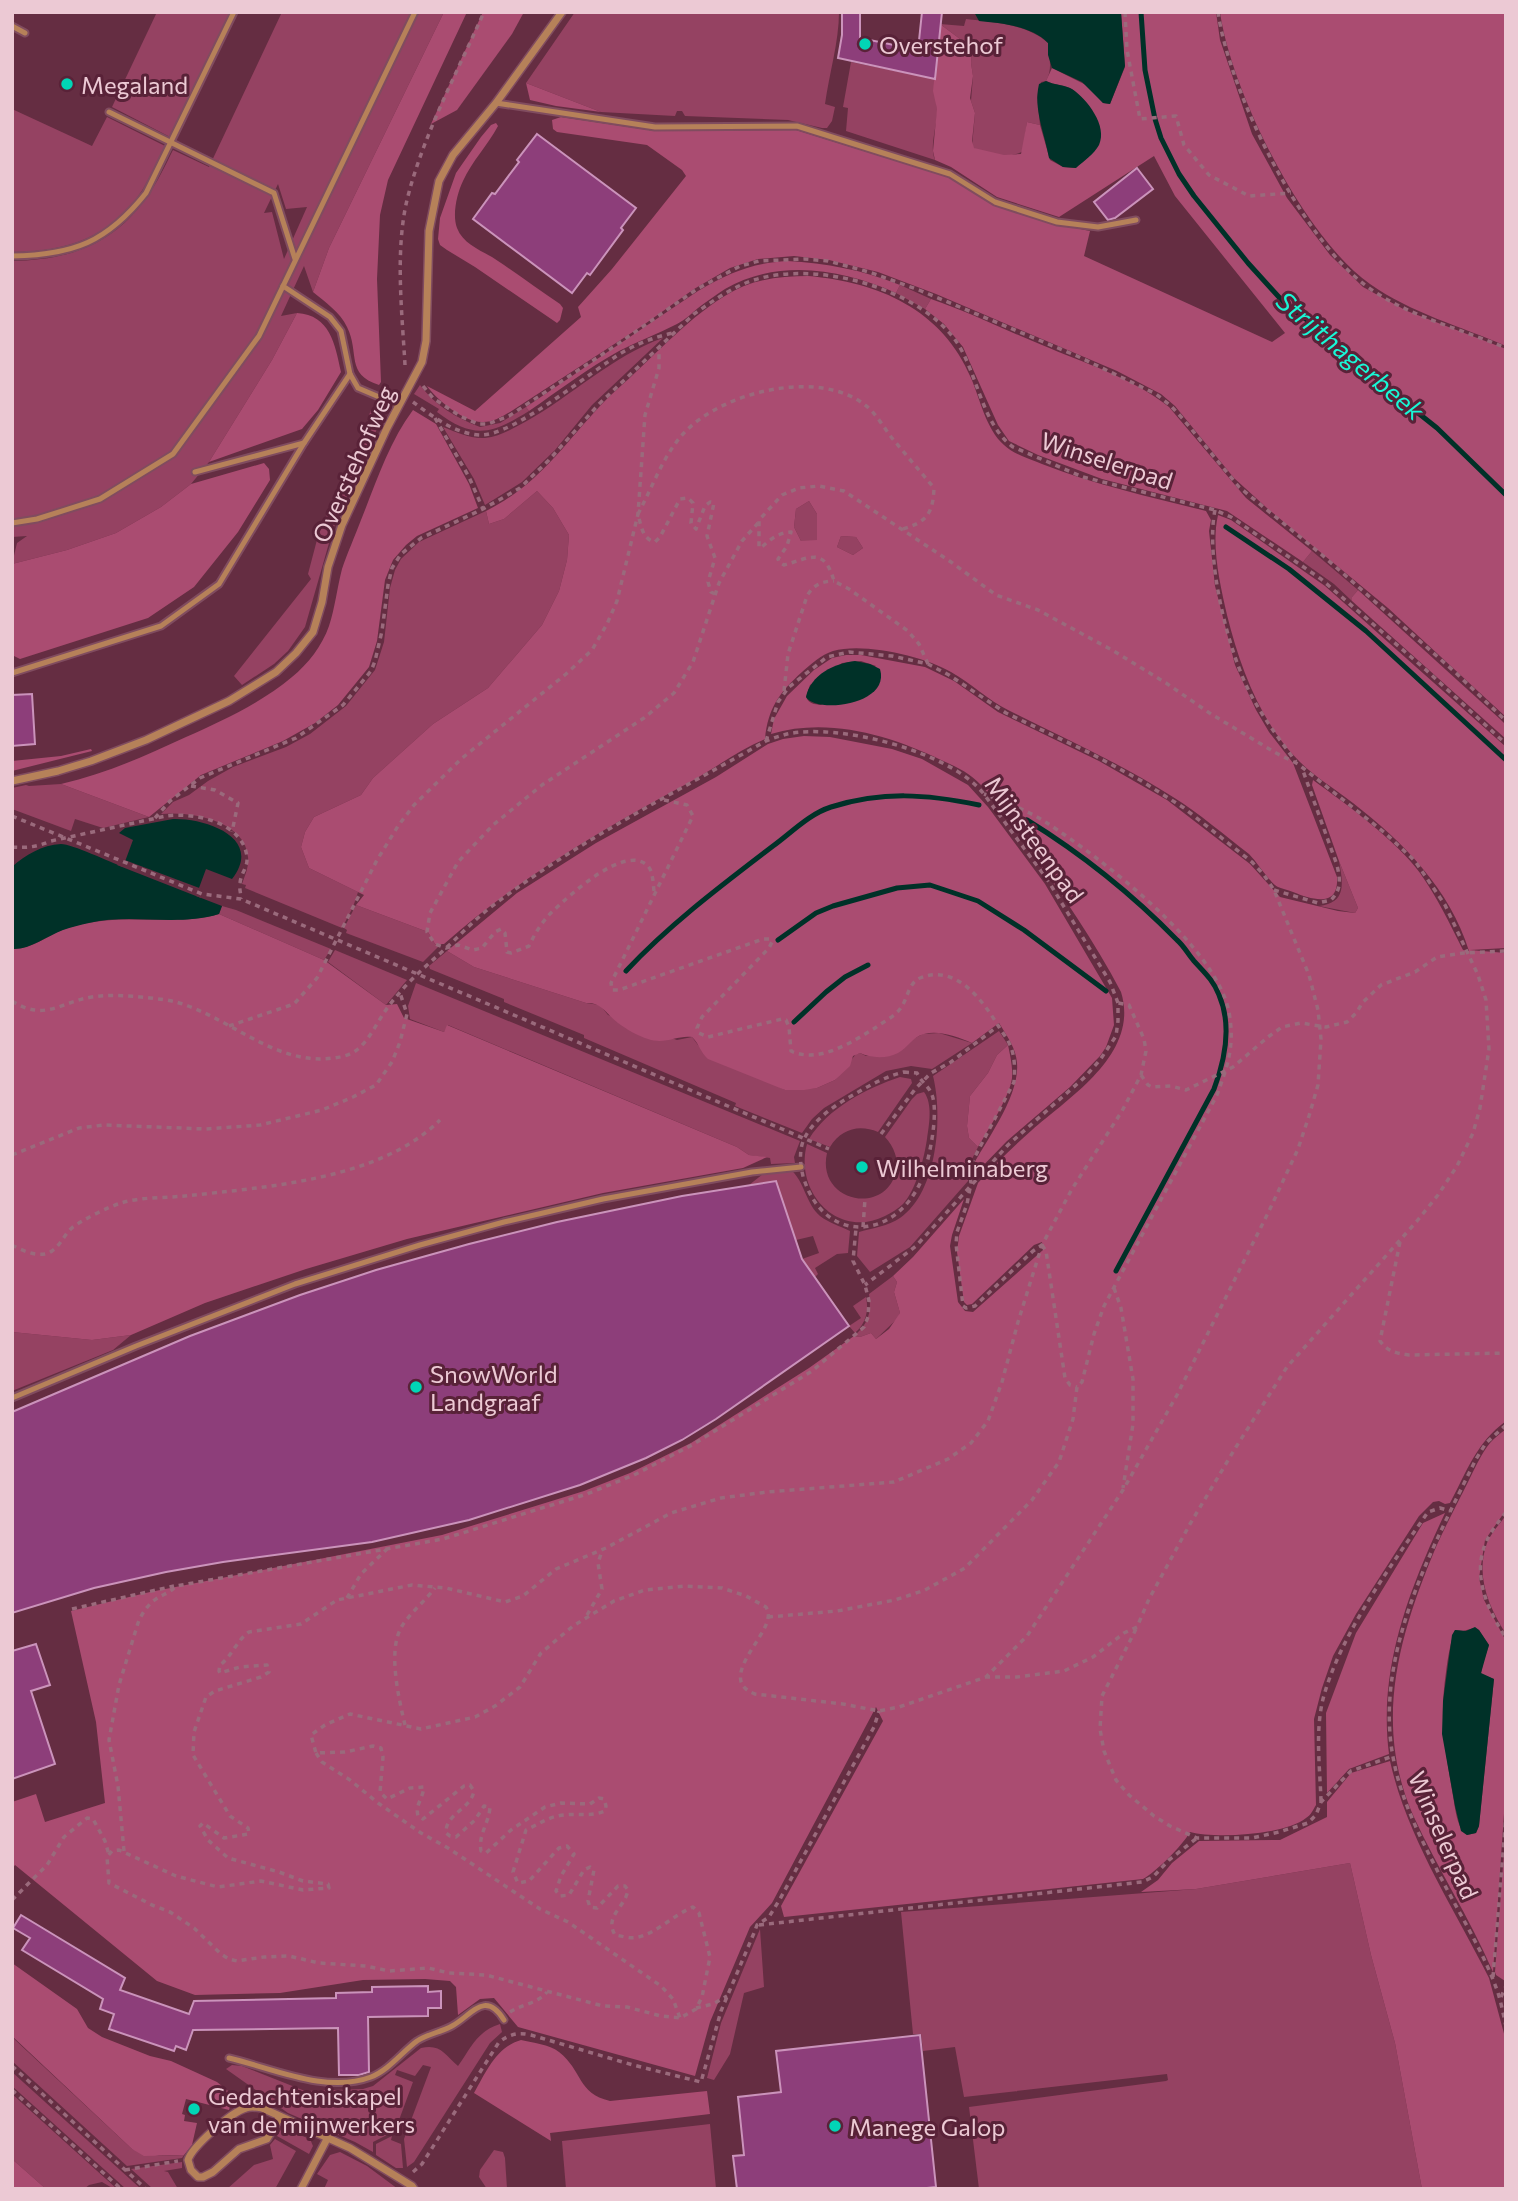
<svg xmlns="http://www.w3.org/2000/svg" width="1518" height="2201" font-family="Commissioner,sans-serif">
	<rect width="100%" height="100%" fill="#652d42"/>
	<g fill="#954262" fill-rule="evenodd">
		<path d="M 157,12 L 230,12 L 170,137 L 112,107 Z"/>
		<path d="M 282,12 L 444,12 L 329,248 L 313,292 L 304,266 L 281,316 L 297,313 L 272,360 L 209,462 L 191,484 L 161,507 L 116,533 L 67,550 L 12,564 L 17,543 L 27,536 L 12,537 L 12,261 C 69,260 113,245 147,197 C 157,183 165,166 173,150 L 209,167 ZM 278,184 L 286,209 L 307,207 L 284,259 L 272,212 L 264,213 Z"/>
		<path d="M 575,12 L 839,12 C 839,42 829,74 825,104 L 835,107 L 832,121 L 827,128 L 822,128 L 788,120 L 685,116 L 682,111 L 677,111 L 675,116 L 601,112 L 526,83 Z"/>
		<path d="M 966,19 C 992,22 1028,24 1048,43 C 1049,57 1053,69 1046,81 L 1041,82 L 1037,97 L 1040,125 L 1027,122 L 1023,151 C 1012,159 983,155 972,147 L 975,113 L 971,101 L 973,76 L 971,63 L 972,48 L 940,24 L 964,26 Z"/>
		<path d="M 851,62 L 935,79 C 934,89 936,98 937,108 C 938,125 929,144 935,160 L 846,131 L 848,108 L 843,107 Z"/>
		<path d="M 12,109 L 92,146 L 107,117 L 165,146 C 158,160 151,175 143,189 C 113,237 66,252 12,252 Z"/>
		<path d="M 900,285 L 931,299 L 925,309 L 896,293 Z"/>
		<path d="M 663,338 L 592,405 L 555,450 L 522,482 L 485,505 L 474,479 L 443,427 C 456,432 470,439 485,438 C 499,437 512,429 525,422 C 572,396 612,356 663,338 Z"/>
		<path d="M 420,385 C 436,406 456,418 480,427 L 500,423 L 526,407 L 529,411 C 492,434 474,440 437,412 L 439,409 L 414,394 Z"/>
		<path d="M 371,410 L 380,422 L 333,529 L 305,627 L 288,651 L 274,664 L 242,685 L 234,676 L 311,579 L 308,574 L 318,536 L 346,470 L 369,425 L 369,415 Z"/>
		<path d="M 537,491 L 553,508 L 569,535 L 567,560 L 559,591 L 542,625 L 488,688 L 433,724 L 373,778 L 361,795 L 314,817 L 305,832 L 301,847 L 309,868 L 358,892 L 353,907 L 342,928 L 245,888 L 246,885 L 242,884 C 245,875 249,867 248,857 C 245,820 190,811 161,814 L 173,802 L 189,795 L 208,781 L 233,767 L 286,747 L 310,734 L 346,706 L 375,670 L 384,642 L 390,588 L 395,570 L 401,559 L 419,542 L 486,511 L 489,524 L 504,519 Z"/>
		<path d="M 809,501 L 817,514 L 817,541 L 801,541 L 794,527 L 796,509 Z"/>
		<path d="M 841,536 L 856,537 L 863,548 L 853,555 L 837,547 Z"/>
		<path d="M 1312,551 L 1358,590 L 1352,597 L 1352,601 L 1334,584 L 1303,562 Z"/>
		<path d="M 61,784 L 149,817 L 103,828 L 75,819 L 71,831 L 12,809 L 12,788 L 26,785 L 29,786 Z"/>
		<path d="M 1339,861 L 1358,908 L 1355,913 L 1319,906 C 1347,903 1343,883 1339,861 Z"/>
		<path d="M 356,905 L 428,932 L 435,944 L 440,945 L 423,962 L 346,933 L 347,930 L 344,928 Z"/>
		<path d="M 222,906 L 236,910 L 331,949 L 324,960 L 219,914 Z"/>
		<path d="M 335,950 L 407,980 L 386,1005 L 328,962 Z"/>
		<path d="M 447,951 L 474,967 L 586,1003 L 600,1005 L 608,1015 L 677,1040 L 692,1037 L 698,1045 L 785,1090 L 817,1088 L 835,1080 L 856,1054 L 860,1053 L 866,1056 L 905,1047 L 911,1040 L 923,1034 L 939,1033 L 972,1043 L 932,1069 L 911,1066 L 886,1071 L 824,1108 L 812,1119 L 802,1133 L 735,1106 L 736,1103 L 584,1038 L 584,1035 L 504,1002 L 504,999 L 430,969 L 429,966 Z"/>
		<path d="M 416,983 L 800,1141 L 794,1157 L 795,1163 L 771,1164 L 770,1158 L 749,1155 L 737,1147 L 448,1025 L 444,1032 L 410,1019 L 408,1006 Z"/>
		<path d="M 999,1031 L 1008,1045 L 997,1055 L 988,1073 L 970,1096 L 967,1126 L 969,1138 L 978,1147 L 968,1167 L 968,1181 L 910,1247 L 870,1272 L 857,1256 L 859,1232 C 873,1228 888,1226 900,1218 C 938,1192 943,1116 933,1076 Z"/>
		<path d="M 900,1077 L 911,1079 L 912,1083 L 878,1132 C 859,1124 841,1129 830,1147 L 809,1139 C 828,1108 867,1088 900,1077 Z"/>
		<path d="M 924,1092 C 933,1104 929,1125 927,1139 C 924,1159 916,1190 903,1204 C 898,1209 891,1213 885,1216 C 837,1240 794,1191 807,1144 L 827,1153 C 816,1201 884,1217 896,1172 C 899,1159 894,1147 885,1137 L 912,1099 L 917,1094 Z"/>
		<path d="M 790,1169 C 804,1180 806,1204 820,1216 C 829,1223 840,1226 850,1231 L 848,1253 L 837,1254 L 815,1268 L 818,1274 L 815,1277 L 802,1259 L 819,1253 L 813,1236 L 796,1240 L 776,1181 L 749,1185 L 763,1174 Z"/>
		<path d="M 893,1276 L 897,1282 L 894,1292 L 900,1313 L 898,1318 L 876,1339 L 871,1333 L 860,1337 L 854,1336 C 868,1324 872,1313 869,1294 Z"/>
		<path d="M 866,1297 C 869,1311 866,1323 855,1333 L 849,1326 L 861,1318 L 853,1306 Z"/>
		<path d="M 12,1332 L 92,1340 L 131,1335 L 113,1350 L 12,1391 Z"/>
		<path d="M 1350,1863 L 1371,1955 L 1395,2043 L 1422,2189 L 979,2189 L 969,2107 L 1166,2081 L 1168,2080 L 1167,2074 L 964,2097 L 955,2047 L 923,2051 L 921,2034 L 913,2034 L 901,1912 L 1196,1889 Z"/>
		<path d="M 760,1929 L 764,1987 L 744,1993 L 730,2054 L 714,2080 L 707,2078 L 721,2023 Z"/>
		<path d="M 500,2024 L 502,2032 L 490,2043 L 414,2162 L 407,2167 L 404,2139 L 431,2067 L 423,2065 L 415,2076 L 397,2070 L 395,2075 L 413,2082 L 395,2131 L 373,2142 L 373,2152 L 355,2142 L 288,2113 L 226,2069 L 232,2065 L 242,2066 L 305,2091 L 363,2089 L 373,2086 L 421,2048 C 441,2044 444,2054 458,2066 C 471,2048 477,2031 500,2024 Z"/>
		<path d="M 12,2037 L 132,2149 L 159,2156 L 184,2155 L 182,2158 L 127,2166 L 12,2061 Z"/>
		<path d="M 12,2072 L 141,2189 L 126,2189 L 12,2086 Z"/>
		<path d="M 12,2094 L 117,2189 L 114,2189 L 102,2182 L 89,2185 L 84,2189 L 46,2189 L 12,2159 Z"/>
		<path d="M 710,2124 L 716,2189 L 566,2189 L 562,2141 Z"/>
		<path d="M 282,2128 L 310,2139 L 313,2146 L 309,2154 L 277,2136 Z"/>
		<path d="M 392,2136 L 391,2140 L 401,2144 L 403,2168 L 396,2168 L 376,2155 L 376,2144 Z"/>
		<path d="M 275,2139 L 296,2151 L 275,2189 L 227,2189 L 254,2165 L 273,2159 L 270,2145 Z"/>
		<path d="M 494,2150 L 503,2152 L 505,2158 L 507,2189 L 487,2189 L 479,2177 L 480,2170 Z"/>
		<path d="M 340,2152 L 367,2166 L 398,2189 L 324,2189 L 328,2180 L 317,2174 L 330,2155 Z"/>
		<path d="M 182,2162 L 182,2168 L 164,2171 L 168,2172 L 178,2189 L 153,2189 L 131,2169 Z"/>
	</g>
	<g fill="#aa4c71" fill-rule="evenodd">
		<path d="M 444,12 L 467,12 L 388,180 L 380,215 L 377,279 L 381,382 L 379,385 C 345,374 360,353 347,327 C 340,312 325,302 313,292 L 329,248 Z"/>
		<path d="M 483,12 L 524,12 L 512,34 L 457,110 L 431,124 Z"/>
		<path d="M 1121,12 L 1216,12 L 1220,40 L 1252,134 L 1287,198 L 1330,255 L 1363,287 L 1407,311 L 1506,349 L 1506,717 L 1388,608 L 1267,508 L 1234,478 L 1175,406 L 1161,394 L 1117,371 L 936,294 L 878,272 L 829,260 L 794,256 L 758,259 L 730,268 L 694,289 L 642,326 L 510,412 C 501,417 493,422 483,422 C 465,423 437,400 427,386 L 475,411 L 581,317 L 578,307 L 612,269 L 686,176 L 682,170 L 647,145 L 557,132 L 553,129 L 552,120 L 561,117 L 655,131 L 796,130 L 948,177 L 993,205 L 1056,224 L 1090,231 L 1084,256 L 1272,342 L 1285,333 L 1175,196 L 1154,156 L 1059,217 L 997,197 L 951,167 L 935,160 L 933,151 L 937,109 L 933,91 L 940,24 L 972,48 L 971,63 L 973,76 L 970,98 L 975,113 L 972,141 L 974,148 L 1004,155 L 1021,154 L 1027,122 L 1040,125 L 1050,160 L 1063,167 L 1075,168 L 1098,146 C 1093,131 1085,99 1073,90 C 1066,85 1054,85 1046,81 L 1052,68 L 1088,86 L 1103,103 L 1110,104 L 1125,67 Z"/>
		<path d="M 1220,12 L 1506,12 L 1506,346 C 1460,326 1411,313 1370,284 C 1304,238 1231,91 1220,12 Z"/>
		<path d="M 526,83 L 601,112 L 556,106 L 530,100 Z"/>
		<path d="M 496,123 L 498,126 C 488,145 472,161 463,181 C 457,193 452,215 457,228 C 464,246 484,251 498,261 C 519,275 539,290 560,304 L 563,308 L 560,320 L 557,323 L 475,267 L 447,250 L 440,245 L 438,239 L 440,218 L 456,173 L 481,137 L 491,125 Z"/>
		<path d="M 787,261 C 826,263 863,270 900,285 L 896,293 C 843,269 778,258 725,289 C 716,295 707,301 698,308 C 692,313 685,320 677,324 C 658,334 638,341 619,351 C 588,368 558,391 529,411 L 526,407 L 698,291 C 729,273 751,263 787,261 Z"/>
		<path d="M 808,276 C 878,282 942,309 971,378 C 980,399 986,429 1004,445 C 1013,454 1030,459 1042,464 C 1095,485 1151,497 1206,511 L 1211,520 L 1209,531 L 1215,586 L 1235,665 L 1256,710 L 1269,732 L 1293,763 L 1337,877 C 1339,908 1313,900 1293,892 C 1289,890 1282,889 1278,887 C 1271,884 1257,862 1249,854 C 1224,835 1199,813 1173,797 C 1120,763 1064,738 1008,710 C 988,700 971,683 951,672 C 924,656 863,642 833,651 C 821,655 811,664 802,672 C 779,693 768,708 765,739 C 739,750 715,768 690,782 C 601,830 520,877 444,944 L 435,944 L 428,932 L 356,905 L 364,895 L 309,868 L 301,847 L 305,832 L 314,817 L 361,795 L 373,778 L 433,724 L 488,688 L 542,625 L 559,591 L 567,560 L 569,535 L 553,508 L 537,491 L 504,519 L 489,524 L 486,511 C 539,484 561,448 600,406 C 612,393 626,382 639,369 C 669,341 706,302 744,286 C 764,278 786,276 808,276 ZM 809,501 L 817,514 L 817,540 L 801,541 L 794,527 L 796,509 ZM 841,536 L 856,537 L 863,548 L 853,555 L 837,547 Z"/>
		<path d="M 931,299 C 969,312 1005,330 1042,345 C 1084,363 1133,378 1169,407 L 1246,498 L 1312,551 L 1303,562 L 1227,511 L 1102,479 L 1038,455 L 1009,441 L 998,425 L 963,347 L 944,324 L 925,309 Z"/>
		<path d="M 297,313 C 330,315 335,344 341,372 L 318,410 L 302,429 L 209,462 L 272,360 Z"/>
		<path d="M 413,410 L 436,424 L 469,484 L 478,508 L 417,536 L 406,545 L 393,560 L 385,580 L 377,641 L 369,667 L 338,705 L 315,723 L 283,741 L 201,775 L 149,817 L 61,784 C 105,774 145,756 186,737 C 222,721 261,703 292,677 C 308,664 322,646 329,626 C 335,608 337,588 342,569 C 347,554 355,536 361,520 C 376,483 389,442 413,410 Z"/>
		<path d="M 264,463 L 269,469 L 270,480 L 238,532 L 194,587 L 148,618 L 20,659 L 12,655 L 12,564 L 67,550 L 116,533 L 161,507 L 191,484 Z"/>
		<path d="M 1218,515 L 1231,520 L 1325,586 L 1506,747 L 1506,948 L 1470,950 L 1506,953 L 1506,1421 C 1476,1443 1467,1471 1450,1503 L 1445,1504 L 1439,1501 L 1433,1502 L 1419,1516 L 1356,1614 L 1333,1656 L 1322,1688 L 1314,1719 L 1316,1805 C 1313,1810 1311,1815 1306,1818 C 1285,1835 1216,1839 1190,1832 C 1183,1845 1156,1872 1143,1879 L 784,1917 L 781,1906 L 883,1721 L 876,1707 L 772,1903 L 750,1927 L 710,2022 L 695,2076 L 518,2027 L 494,1998 L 480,1999 L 458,2015 L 456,1987 L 450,1981 L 425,1979 L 363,1980 L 280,1993 L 195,1995 L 157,1981 L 15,1865 L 12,1869 L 12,1802 L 36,1794 L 45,1822 L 105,1803 L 96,1722 L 71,1611 L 150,1592 L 442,1535 L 584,1491 L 630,1473 L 691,1443 L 809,1368 L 854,1336 L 860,1337 L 871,1333 L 876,1339 L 889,1329 L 900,1313 L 894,1292 L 897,1282 L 893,1276 L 913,1257 L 964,1199 L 952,1235 L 950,1246 L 958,1302 L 965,1311 L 973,1312 L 1043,1250 L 1042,1242 L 1034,1245 L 972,1304 L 967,1305 L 964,1302 L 957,1252 L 959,1236 L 978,1183 C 995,1164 1013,1147 1032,1130 C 1071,1096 1140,1053 1121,992 C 1095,942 1062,894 1029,849 C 1014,827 999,804 981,785 C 970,773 955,766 941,760 C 889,735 828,717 771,734 L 774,719 L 787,696 L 814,670 L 832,658 L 846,655 L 861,655 L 925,667 L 954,681 L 998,712 L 1099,761 L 1167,800 L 1250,864 L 1280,897 L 1338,911 L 1355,913 L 1358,908 L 1339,861 L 1312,785 L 1313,780 C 1346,804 1396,840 1420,873 C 1437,897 1450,924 1463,950 L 1469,951 C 1450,889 1403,842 1353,803 C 1335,789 1315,777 1299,761 C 1260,722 1240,667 1227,615 C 1220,584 1211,546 1218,515 ZM 861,661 L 876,666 L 821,705 C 814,704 809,704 806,697 L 810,685 L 842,663 Z"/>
		<path d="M 1358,590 L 1500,719 L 1506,725 L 1506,739 L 1352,601 L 1352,597 Z"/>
		<path d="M 804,736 L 830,737 L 892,749 L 922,759 L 968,785 L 988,807 L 1045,884 L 1112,998 L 1114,1025 L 1106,1047 L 1100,1056 L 1070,1087 L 1007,1141 L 972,1177 L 971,1169 C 986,1140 1020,1096 1017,1063 C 1016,1048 1007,1036 999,1023 L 972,1043 C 957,1037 940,1030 924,1034 C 912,1037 908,1048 898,1053 C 887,1059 870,1058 860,1053 L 853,1056 L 850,1066 L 835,1080 L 817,1088 L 804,1090 L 785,1090 L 708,1059 C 700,1052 699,1043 692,1037 C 677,1035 665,1045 648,1039 C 638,1036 626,1029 618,1023 C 606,1014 602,1002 586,1003 L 474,967 L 447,951 L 517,893 L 596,843 L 716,777 L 768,744 L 783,739 Z"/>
		<path d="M 91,749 L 92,751 L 12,771 L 12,761 L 61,756 Z"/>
		<path d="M 219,914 L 324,960 L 386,1005 L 397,1004 L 404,1018 L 444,1032 L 447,1025 L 737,1147 L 749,1155 L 767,1157 L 743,1168 L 603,1193 L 407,1239 L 306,1269 L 205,1303 L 131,1335 L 92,1340 L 12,1332 L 12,948 C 29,951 47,936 62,930 C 72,926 84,923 94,922 C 135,915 179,926 219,914 Z"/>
		<path d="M 1008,1045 C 1010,1055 1013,1067 1012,1078 C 1010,1096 988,1130 978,1147 L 969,1138 L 967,1126 L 970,1096 L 988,1073 L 997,1055 Z"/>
		<path d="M 1506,1429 L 1506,1510 L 1485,1540 L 1479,1578 L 1484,1600 L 1506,1641 L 1506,1785 L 1493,1972 C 1470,1918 1437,1868 1413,1815 C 1373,1723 1399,1635 1436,1547 C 1446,1525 1458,1502 1469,1480 C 1475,1468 1481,1454 1490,1443 C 1494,1438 1500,1434 1506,1429 ZM 1474,1628 L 1479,1630 L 1489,1645 L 1483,1663 L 1481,1674 L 1494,1679 L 1479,1826 L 1476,1833 L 1467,1835 C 1457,1829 1455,1807 1453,1796 C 1445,1748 1439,1721 1446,1672 C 1448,1657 1450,1644 1455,1630 L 1463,1631 Z"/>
		<path d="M 1445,1513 C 1409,1590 1378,1668 1389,1754 L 1349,1769 L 1327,1793 L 1326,1713 L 1356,1633 L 1423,1523 Z"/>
		<path d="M 1506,1515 L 1506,1634 C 1489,1607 1475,1576 1487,1543 C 1491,1533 1500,1524 1506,1515 Z"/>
		<path d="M 1390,1761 C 1407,1838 1454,1908 1489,1978 L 1506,2041 L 1506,2189 L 1422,2189 L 1395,2043 L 1371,1955 L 1350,1863 L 1196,1889 L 1141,1892 L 1158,1880 L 1172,1863 L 1199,1841 L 1280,1840 L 1327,1817 L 1327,1802 L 1351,1773 Z"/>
		<path d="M 1506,1826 L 1506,1979 L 1505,1981 L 1496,1975 L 1495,1972 Z"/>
		<path d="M 12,1963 L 77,2009 L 88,2028 L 102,2037 L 150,2056 L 171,2061 L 217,2082 L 228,2091 L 232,2099 L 229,2110 L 186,2099 L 182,2114 L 185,2115 L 184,2121 L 197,2123 L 192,2145 L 184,2155 L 144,2156 L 132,2149 L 12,2036 Z"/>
		<path d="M 521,2040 C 533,2043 549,2044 559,2052 C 583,2071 577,2093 610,2101 L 707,2091 L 710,2114 L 550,2133 L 551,2141 L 474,2093 C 486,2072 496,2047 521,2040 Z"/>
		<path d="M 12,2159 L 46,2189 L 12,2189 Z"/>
	</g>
	<g fill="#003128">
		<path d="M 974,12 L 1121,12 L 1125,66 L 1110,104 L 1103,103 L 1082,82 L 1052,68 L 1048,55 L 1048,43 C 1032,26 1001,23 979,21 Z"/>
		<path d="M 1046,81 C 1054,85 1066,85 1072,89 C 1087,99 1108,126 1099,145 C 1094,154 1084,161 1076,168 L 1063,167 L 1049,158 C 1045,134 1033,109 1039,84 Z"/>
		<path d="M 855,661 L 870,664 L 880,669 C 891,705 816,714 806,697 C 810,675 835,663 855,661 Z"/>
		<path d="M 173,819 C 206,818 264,838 232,879 L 206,869 L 196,896 L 222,906 L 219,914 C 177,927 131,913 89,923 C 80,925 71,927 63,930 C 47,936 29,950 13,949 L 12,867 C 25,855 42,845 61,844 C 72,844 110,862 123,867 L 133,840 L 119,833 L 125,828 Z"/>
		<path d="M 1475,1627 L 1479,1630 L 1489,1645 L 1481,1673 L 1494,1679 L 1479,1826 L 1476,1833 L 1467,1835 L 1461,1831 L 1455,1806 L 1442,1734 L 1443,1701 L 1452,1635 L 1455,1630 L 1466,1631 Z"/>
	</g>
	<path fill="#652d42" d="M 122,859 L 202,889 L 201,898 L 117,865 Z"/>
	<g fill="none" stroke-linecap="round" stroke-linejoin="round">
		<g stroke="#003128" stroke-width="5">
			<path d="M 1141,12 L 1145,70 L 1155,119 L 1161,138 L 1179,174 L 1194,196 L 1248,263 L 1287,306 L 1327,334 L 1353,363 L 1371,372 L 1398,397 L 1437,428 L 1506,495"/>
			<path d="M 1226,527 L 1289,569 L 1366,631 L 1506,760"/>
			<path d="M 1027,820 C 1082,854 1132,894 1177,940 C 1184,946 1188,954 1194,961 C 1204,972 1214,981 1219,995 C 1232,1025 1225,1060 1214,1089 L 1116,1271"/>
			<path d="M 778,940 L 816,913 L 833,906 L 897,888 L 930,885 L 978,901 L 1024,930 L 1106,991"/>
			<path d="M 626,971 C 670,924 722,885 773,846 C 791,833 809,814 831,807 C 883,791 926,794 979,805"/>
			<path d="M 794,1022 L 826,992 L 845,977 L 868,965"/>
		</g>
	</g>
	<g fill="#8d3e7a" stroke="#cb93bb" stroke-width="2">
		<path d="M 842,12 L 860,12 L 860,38 L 918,50 L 922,12 L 942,12 L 935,79 L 838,58 L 842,35 Z"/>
		<path d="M 537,134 L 636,208 L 621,228 L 623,230 L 590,275 L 587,273 L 572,293 L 473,219 L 492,193 L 495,194 L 519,162 L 517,160 Z"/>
		<path d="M 1137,168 L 1153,189 L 1115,218 L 1108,220 L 1094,202 Z"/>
		<path d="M 32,694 L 35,744 L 12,746 L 12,695 Z"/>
		<path d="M 776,1181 L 802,1259 L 849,1326 L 716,1419 L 682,1440 L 646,1458 L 580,1485 L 469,1520 L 372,1542 L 223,1562 L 166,1572 L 94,1588 L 12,1613 L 12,1412 L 190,1336 L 300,1295 L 376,1270 L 469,1244 L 557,1222 L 682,1196 Z"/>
		<path d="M 36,1644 L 50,1685 L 31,1691 L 55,1764 L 12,1779 L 12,1651 Z"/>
		<path d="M 21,1915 L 125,1978 L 120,1990 L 189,2014 L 194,2001 L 336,1998 L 336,1993 L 372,1992 L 372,1987 L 428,1986 L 428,1992 L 441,1991 L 441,2008 L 428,2008 L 428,2016 L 368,2017 L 369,2072 L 359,2075 L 339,2075 L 338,2028 L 193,2030 L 186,2050 L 176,2046 L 174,2051 L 109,2029 L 114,2014 L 100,2009 L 103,1999 L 22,1950 L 30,1938 L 13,1928 Z"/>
		<path d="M 920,2035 L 936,2187 L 918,2189 L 737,2189 L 733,2156 L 744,2155 L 738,2097 L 781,2092 L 776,2051 Z"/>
	</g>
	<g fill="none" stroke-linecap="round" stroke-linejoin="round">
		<g stroke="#804c5f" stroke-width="9">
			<g id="service">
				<path d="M 12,26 L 25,33"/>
				<path d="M 496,103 L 655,127 L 797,126 L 950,174 L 995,202 L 1057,222 L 1098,227 L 1136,220"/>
				<path d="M 109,112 L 274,193 L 295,259"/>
				<path d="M 12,256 C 74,255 107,242 146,193 L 234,12"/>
				<path d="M 283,286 L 330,317 L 341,331 L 350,374 L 358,388 L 398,405"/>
				<path d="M 195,472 L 304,443"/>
				<path d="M 12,523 L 37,519 L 100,499 L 173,454 L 259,336 L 415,12"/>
				<path d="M 12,673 L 161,626 L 219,584 L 304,443 L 350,374"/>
				<path d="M 12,1398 L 136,1346 L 295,1284 L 420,1245 L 504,1222 L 603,1199 L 752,1172 L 801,1167"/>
				<path d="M 229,2058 C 272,2068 326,2094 371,2077 C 389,2070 402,2052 417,2041 C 428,2034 441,2032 452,2026 C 471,2016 485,1989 504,2020"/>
			</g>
		</g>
		<g stroke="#804c5f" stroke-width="10">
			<g id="minor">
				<path d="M 12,781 L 58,771 L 91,761 L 146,740 L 229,701 L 276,672 L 296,653 L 313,632 L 322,602 L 328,567 L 342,525 L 387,428 L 422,362 L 426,341 L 429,231 L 439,181 L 453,155 L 496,103 L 562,12"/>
				<path d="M 280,2117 L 267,2139 L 239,2149 L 213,2172 L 203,2177 L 198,2177 L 191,2170 L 188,2160 C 192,2147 231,2112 246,2108 C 251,2106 256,2107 262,2108 L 350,2148 L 412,2186 L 414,2189"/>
				<path d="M 301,2189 L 327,2139"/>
			</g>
		</g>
		<g stroke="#9a6a7c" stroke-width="3.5" stroke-dasharray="5 5" stroke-linecap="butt">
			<path d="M 1125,12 L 1127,50 L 1140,119 L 1176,116 L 1184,145 L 1209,175 L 1249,196 L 1291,193"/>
			<path d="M 1218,12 C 1229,91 1301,237 1365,285 C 1406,316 1459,328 1506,348"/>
			<path d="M 405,365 C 402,312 395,251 407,200 C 423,135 457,73 484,12"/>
			<path d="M 423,386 L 433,398 L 460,416 L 478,424 L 488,424 L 509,416 L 609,350 L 697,289 L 740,266 L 759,261 L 804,259 L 828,261 L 869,272 L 919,290 L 1077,356 L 1156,394 L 1171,406 L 1183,419 L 1239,487 L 1321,554 L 1456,673 L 1506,721"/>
			<path d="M 413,402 C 432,416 455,434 480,435 C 514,436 591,371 623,352 C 639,343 655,337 673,333"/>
			<path d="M 435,418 L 469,477 L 483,509"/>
			<path d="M 1215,510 C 1205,558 1228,652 1251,695 C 1264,719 1280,740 1296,762"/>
			<path d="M 715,594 L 711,592 L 708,582 L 715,558 L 707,536 L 714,503 L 710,502 L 705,506 L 696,529 L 691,523 L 693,503 L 688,498 L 680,499 L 660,537 L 655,542 C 642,539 641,525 638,514 C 652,488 663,456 683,434 C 721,392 818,368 865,405 C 876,413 884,428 892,438 C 906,455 920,471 934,488 C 933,513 927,522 903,529"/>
			<path d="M 928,664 L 919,644 L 908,631 L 849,589 L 834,581 C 824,546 810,558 784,565 L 779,562 L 778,559 L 787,546 L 791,532 C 780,532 769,540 761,548 L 759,547 L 759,520 L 782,495 L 799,488 L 819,486 L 844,491 L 951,562 L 996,595 L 1038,610 L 1112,650 L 1166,683 L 1211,714 L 1276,753 L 1298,764 L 1385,833 L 1415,861 L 1445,905 L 1478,975 L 1486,1000 L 1489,1049 L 1480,1108 L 1473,1133 L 1457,1166 L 1438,1195 L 1417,1221 L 1287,1367 L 1236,1447 L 1190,1524 L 1149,1599 L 1137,1627 L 1124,1633 L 1093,1657 L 1064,1671 L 1017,1677 L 987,1677"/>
			<path d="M 784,691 L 788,654 L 807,596 C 813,585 822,581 834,581"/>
			<path d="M 766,741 L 778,702 L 789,687 L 827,657 L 849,652 L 892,656 L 928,664 L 949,675 L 1006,713 L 1090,753 L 1140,780 L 1184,808 L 1252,862 L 1264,875 L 1274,890 L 1309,975 L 1318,1010 L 1321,1039 L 1318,1085 L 1309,1116 L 1298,1149 L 1269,1211 L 1177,1395 L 1123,1490 L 1027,1636 L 986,1677 L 899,1707 L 879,1711 L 843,1704 L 755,1694 C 717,1680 765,1640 768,1618 C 769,1614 768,1611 766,1607 L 746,1596 L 722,1588 L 685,1586 L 645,1590 L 614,1601 L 573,1626 L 541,1653 L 520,1687 L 495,1706 L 475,1717 L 421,1729 L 350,1714 L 325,1725 L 311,1735 L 316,1753 L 345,1752 L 373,1746 L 381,1748 L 383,1757 L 380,1792 L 387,1799 L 410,1788 L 424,1787 C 423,1798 415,1805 418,1816 L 423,1819 L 464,1786 L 470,1785 L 474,1791 C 471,1809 445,1814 446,1833 L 450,1836 L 456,1837 L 475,1820 L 484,1806 L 490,1807 C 489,1823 478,1835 481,1851 L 486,1853 L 511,1830 L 545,1807 L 561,1803 L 590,1804 L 599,1798 L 604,1799 L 606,1806 L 605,1811 C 591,1817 578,1813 564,1815 C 550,1816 539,1824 526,1830 L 513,1872 L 518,1883 L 529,1881 L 559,1848 L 567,1846 L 574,1854 L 561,1876 L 556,1891 L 560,1896 L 569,1895 L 584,1870 L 590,1867 L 594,1870 L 588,1901 L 590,1907 L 597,1908 L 618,1886 L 625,1886 L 628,1890 C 625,1908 604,1916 615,1935 C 622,1936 631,1939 638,1937 C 655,1934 675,1914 693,1907 L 699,1913 L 710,1957 L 702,1997 L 696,2009 L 680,2018 L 661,2016 L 627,2007 L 603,2006 L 486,1975 L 449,1973 L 428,1968 L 389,1971 L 366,1966 L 319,1963 L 289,1956 L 264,1957 L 237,1961 L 229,1959 L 221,1954 L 194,1928 L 170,1912 L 152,1905 L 109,1883 L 107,1857 L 112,1851 L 119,1850 L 176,1876 L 218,1887 L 261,1881 L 303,1890 L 329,1888 L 328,1884 L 303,1881 L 279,1872 L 228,1858 L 208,1840 L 200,1826 L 203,1823 L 224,1838 L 249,1834 L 248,1828 L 230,1816 L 193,1755 L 194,1732 L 206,1697 L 215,1691 L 261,1677 L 269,1672 L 267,1665 L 240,1667 L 220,1673 L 219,1671 L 220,1665 C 232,1656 237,1640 249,1632 L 301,1624 L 337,1600 L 412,1585 L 446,1588 L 505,1602 L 523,1596 L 556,1569 L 606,1548 L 671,1513 L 721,1498 L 767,1492 L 894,1482 L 948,1459 L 971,1443 L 988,1421 L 1002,1382 L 1018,1322 L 1042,1245 L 1072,1189 L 1122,1111 L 1141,1075 L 1146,1051 L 1144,1039 L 1129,1005 L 1118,1003"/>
			<path d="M 191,786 L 215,790 L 238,803 L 232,832"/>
			<path d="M 664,800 L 687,805 L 693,816 L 611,983 L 612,990 L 619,990 L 763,939 L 770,939 L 772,942 L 769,948 L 702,1017 L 697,1028 L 699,1033 L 708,1037 L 782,1019 L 786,1020 L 789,1027 L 791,1051 C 819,1064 852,1042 875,1028 C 883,1022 894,1017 900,1009 C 908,999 908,983 920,978 C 956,963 983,1001 999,1027 C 1002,1032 1007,1038 1010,1045 C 1015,1056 1015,1069 1014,1082 L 969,1168 L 971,1183 L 967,1204 L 957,1232 L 956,1244 L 963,1306 L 966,1308 L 975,1306 L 1033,1251 L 1042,1245"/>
			<path d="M 12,816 L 202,894 L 241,899 L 829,1149"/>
			<path d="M 155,818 L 170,801 L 200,778 L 296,738 L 343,705 L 371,671 L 375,661 L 382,631 L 388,585 L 392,568 L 401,554 L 421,538 L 483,509 L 520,488 L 549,460 L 599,404 L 694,314 C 713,301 732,287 754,280 C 817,260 921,288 958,344 C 978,376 982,424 1013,447 L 1083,477 L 1215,510 L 1231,517 L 1321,579 L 1426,670 L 1506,744"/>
			<path d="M 12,847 C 27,848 37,847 51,841 L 166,816 C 194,812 243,822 247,857 C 248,867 241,873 240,883 C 239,888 241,894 241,899"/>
			<path d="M 1274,890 L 1318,903 L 1331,900 C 1342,889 1340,879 1337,865 L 1302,768"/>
			<path d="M 654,891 C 653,883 653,870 647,865 C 624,845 571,894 554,910 C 543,920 535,933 529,946 L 511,953 L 507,952 L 505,933 L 501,929 L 495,932 L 482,948 L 473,950 L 458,945 L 446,948 L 435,944 L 427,932 L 430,913 L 458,862 L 493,825 L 542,785 L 644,718 L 674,693 L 693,662 L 719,583 L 742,541 L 758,523"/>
			<path d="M 12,1001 C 45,1022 60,1002 92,997 C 112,994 131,996 150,998 C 159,999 168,1000 176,1002 C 230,1017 275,1066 333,1058 C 342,1057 351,1055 358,1049 C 371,1038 378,1020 388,1007 C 402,988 419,972 436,957 C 457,939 476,917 499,901 C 582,839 676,792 766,741 C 773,738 780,736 787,734 C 839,723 949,751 983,793 L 1047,879 L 1110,982 L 1118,1003 L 1118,1021 L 1116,1036 L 1100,1060 L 1085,1077 L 1008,1145 L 916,1246 L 865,1285"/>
			<path d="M 229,1026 L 294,1004 L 317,978 L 377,860 L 398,826 L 414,805 L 461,759 L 566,674 L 592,650 L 607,624 L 617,601 L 638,514 L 645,415 L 659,368 L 659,348"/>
			<path d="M 904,1072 L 917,1073 C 921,1082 929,1086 932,1095 C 939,1113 929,1161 922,1179 C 895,1242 823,1245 803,1176 C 800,1164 799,1150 804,1139 C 813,1121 830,1109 846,1099 C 865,1088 883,1077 904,1072 Z"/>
			<path d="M 1141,1075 L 1148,1085 L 1152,1087 L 1171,1086 L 1186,1090 L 1233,1067 L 1268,1037 L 1282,1027 L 1301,1023 L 1326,1027 L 1347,1022 L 1357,1012 L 1362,1003 L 1381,985 L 1415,972 L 1437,957 L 1464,953 L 1506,951"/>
			<path d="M 881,1134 L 916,1088 L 931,1073 L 951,1062 L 998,1026"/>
			<path d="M 12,1155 L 79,1128 L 104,1125 L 206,1129 L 260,1125 L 322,1110 L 353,1097 L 376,1085 L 392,1062 L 400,1042 L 407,1014 L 400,993"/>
			<path d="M 863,1227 L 865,1199"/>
			<path d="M 1400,1242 L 1380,1341 C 1388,1352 1396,1353 1409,1355 L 1506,1353"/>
			<path d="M 12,1245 C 23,1251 41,1259 52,1251 C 61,1245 65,1233 73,1227 C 84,1219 108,1207 121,1203 C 140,1197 164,1198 185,1196 C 266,1187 380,1180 440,1120"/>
			<path d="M 1042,1245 L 1046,1251 L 1065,1378 L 1070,1385 L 1077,1387"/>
			<path d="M 1114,1288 L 1121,1308 L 1133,1379 L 1133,1424 L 1123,1488"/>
			<path d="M 1506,1425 L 1486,1443 L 1476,1459 C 1432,1549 1374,1654 1393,1757 C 1400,1796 1417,1831 1435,1866 C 1455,1907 1482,1948 1497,1990 C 1501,2001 1503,2014 1506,2026"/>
			<path d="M 1506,1512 C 1499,1521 1492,1530 1487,1540 C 1471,1574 1487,1609 1506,1638"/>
			<path d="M 347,1598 L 361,1574 L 387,1549"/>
			<path d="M 72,1609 L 174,1586"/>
			<path d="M 587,1615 L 602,1589 L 598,1563 L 602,1551"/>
			<path d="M 768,1617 L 837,1611 L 895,1600 L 925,1590 L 965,1568 L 1032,1500 L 1059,1462 L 1073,1419 L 1077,1387 L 1082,1382 L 1094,1334 L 1104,1306 L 1217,1095 C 1228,1065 1235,1045 1229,1012 C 1216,946 1102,859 1047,823 C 1027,810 1005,802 984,794"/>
			<path d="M 1136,1629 L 1102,1696 L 1100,1729 L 1104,1751 L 1116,1780 L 1129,1795 L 1154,1816 L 1170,1826 L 1197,1838 L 1252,1838 L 1279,1832 L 1308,1823 L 1316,1815 L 1321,1802 L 1351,1771 L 1393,1756"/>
			<path d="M 405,1725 C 399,1699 387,1650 402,1626 C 411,1612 425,1601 435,1588"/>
			<path d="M 316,1753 L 322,1762 L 350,1780 L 378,1803 L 421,1833 L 448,1848 L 540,1909 L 568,1922 L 661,1986 L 673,1999 L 680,2018"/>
			<path d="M 1321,1801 C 1320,1768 1315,1732 1323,1699 C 1340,1635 1390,1567 1428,1512 L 1440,1508 L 1450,1511"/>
			<path d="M 124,1851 L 118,1786 L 109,1740 L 119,1685 L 138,1623 C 141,1615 148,1604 156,1599 C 163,1594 170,1593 176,1586 L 443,1539 L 587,1494 L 634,1475 L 692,1445 L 812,1371 L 864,1327 L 868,1317 L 869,1301 L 865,1285 L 853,1261 L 856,1228"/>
			<path d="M 12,1900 L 47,1865 L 64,1837 L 87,1818 L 93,1819 L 105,1841 L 109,1855"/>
			<path d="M 759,1925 L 1142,1882 L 1153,1877 L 1169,1860 L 1197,1838"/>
			<path d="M 1493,1977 L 1506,1815"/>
			<path d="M 1501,1997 L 1506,1986"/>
			<path d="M 696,2008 L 713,2004 L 727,1996"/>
			<path d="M 510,2012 C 522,2004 537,2004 547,1992"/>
			<path d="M 12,2066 L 146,2189"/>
			<path d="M 12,2090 L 121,2189"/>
			<path d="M 125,2170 L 178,2161"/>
			<path d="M 413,2172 L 422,2164 L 499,2042 C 510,2034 518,2032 531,2035 L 633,2065 L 701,2082 L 721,2011 L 754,1933 L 757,1925 L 769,1917 L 780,1899 L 874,1727 L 879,1711"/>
		</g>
		<use href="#service" stroke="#b68159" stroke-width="5"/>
		<use href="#minor" stroke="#b68159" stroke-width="7"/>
	</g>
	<g fill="#01d5b6" stroke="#592238" stroke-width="2.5">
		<circle cx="865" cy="44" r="7"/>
		<circle cx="67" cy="84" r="7"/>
		<circle cx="862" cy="1167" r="7"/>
		<circle cx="416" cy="1387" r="7"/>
		<circle cx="194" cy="2109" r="7"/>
		<circle cx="835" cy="2126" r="7"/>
	</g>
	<g text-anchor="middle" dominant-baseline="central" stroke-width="6" stroke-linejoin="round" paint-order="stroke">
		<g font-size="24" fill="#ecc9d4" stroke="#592238" text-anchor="start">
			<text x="879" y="44">Overstehof</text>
			<text x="81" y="84">Megaland</text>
			<text x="876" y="1167">Wilhelminaberg</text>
			<text x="430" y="1373">SnowWorld<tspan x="430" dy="28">Landgraaf</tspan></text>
			<text x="208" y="2095">Gedachteniskapel<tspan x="208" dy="28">van de mijnwerkers</tspan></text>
			<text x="849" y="2126">Manege Galop</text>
		</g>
		<g font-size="24" fill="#ecc9d4" stroke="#592238">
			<text transform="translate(1107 460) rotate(18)">Winselerpad</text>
			<text transform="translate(353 464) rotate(-66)">Overstehofweg</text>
			<text transform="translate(1035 839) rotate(54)">Mijnsteenpad</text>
			<text transform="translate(1444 1835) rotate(66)">Winselerpad</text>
		</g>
		<g font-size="26" font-style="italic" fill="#18f8d6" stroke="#592238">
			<text transform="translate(1351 355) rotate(40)">Strijthagerbeek</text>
		</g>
	</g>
	<rect width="1518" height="2201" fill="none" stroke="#ecc9d4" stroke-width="28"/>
</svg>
